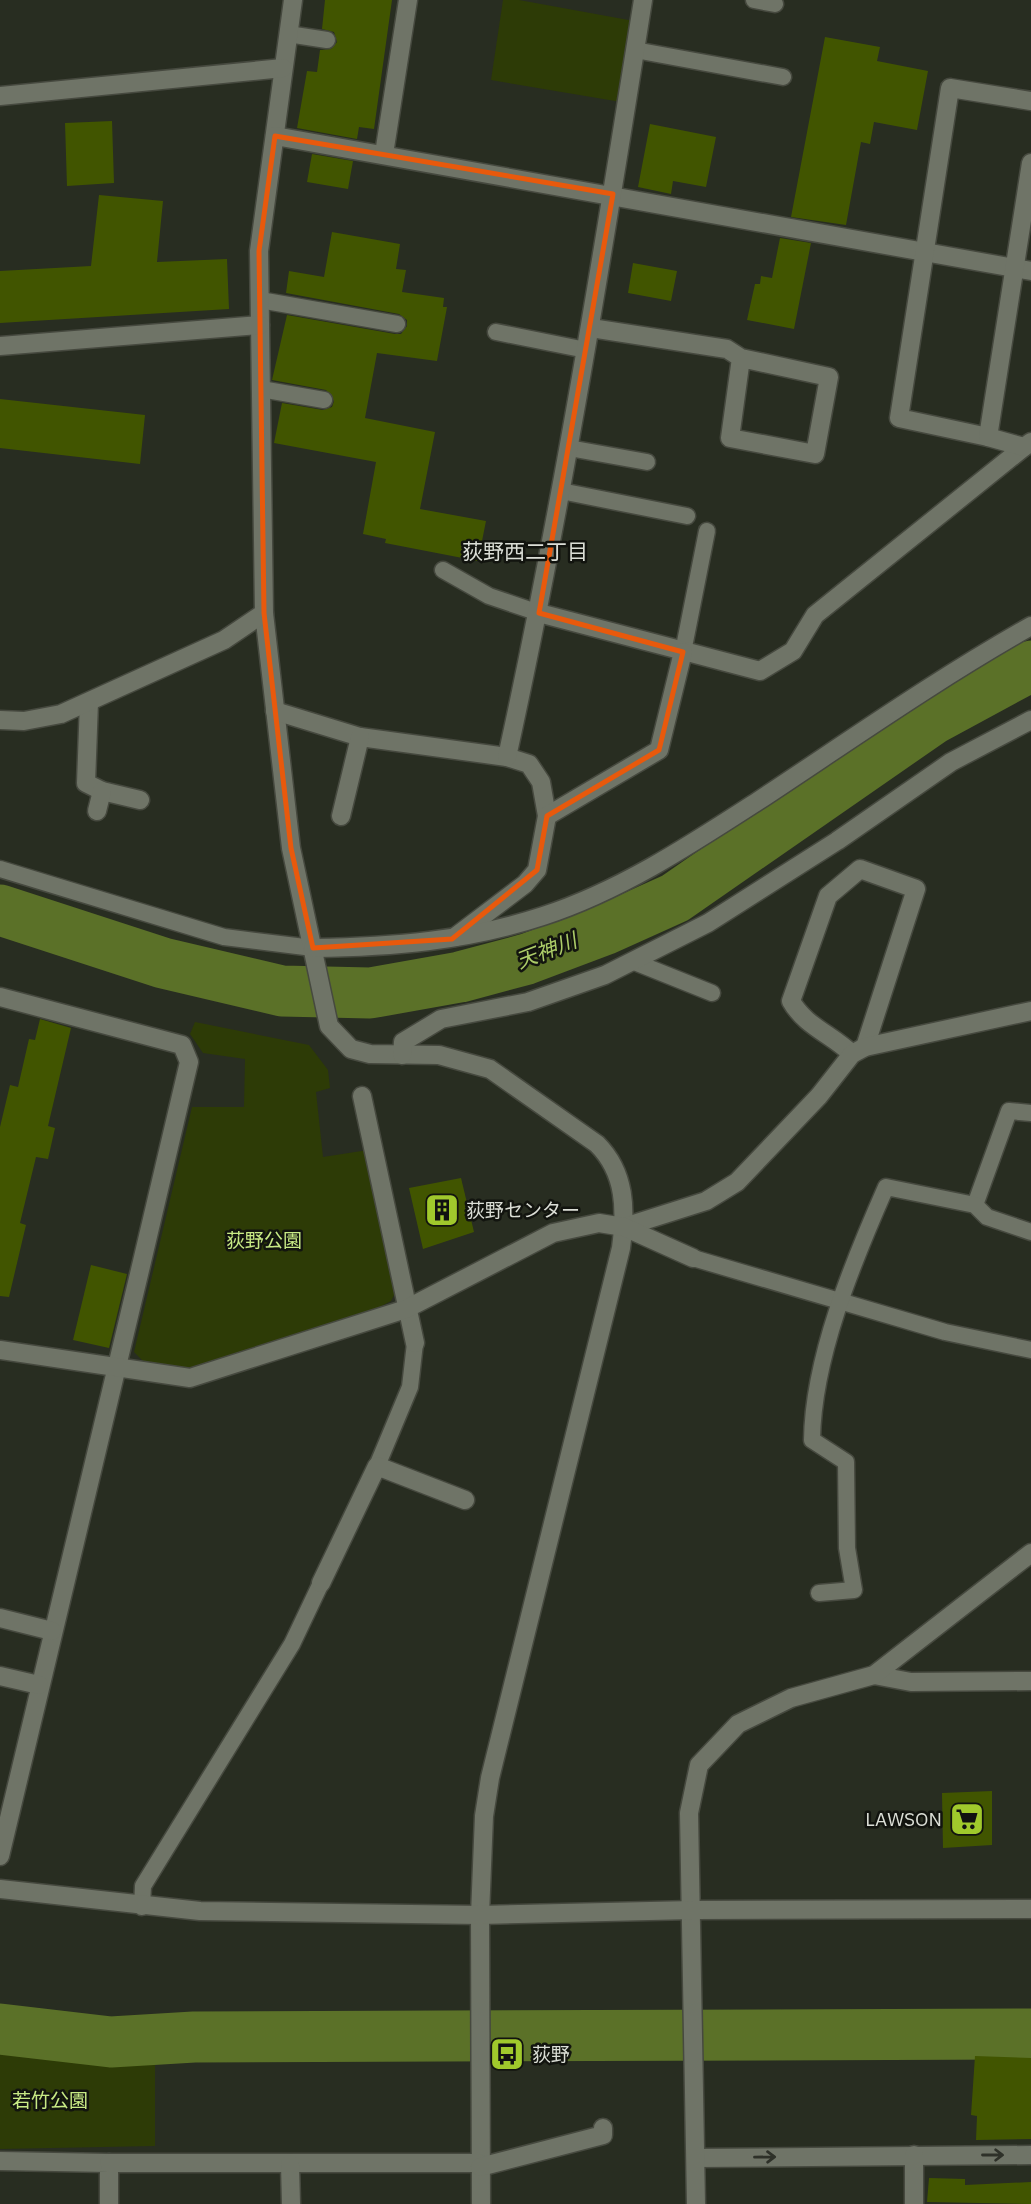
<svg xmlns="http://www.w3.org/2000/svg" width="1031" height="2204" font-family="'IBM Plex Sans','Noto Sans JP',sans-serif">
	<rect width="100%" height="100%" fill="#282d21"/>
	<g fill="#2d3b06">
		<path d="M 503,0 L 519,0 L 634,21 L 621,102 L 491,80 Z"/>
		<path d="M 195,1022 L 309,1045 L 328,1070 L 330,1088 L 316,1092 L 323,1157 L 368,1150 L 396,1291 L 391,1301 L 370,1312 L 191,1370 L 143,1361 L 134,1352 L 192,1107 L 244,1107 L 245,1059 L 203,1053 L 190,1034 Z"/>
		<path d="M 0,2048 L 155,2060 L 155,2146 L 0,2149 Z"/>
	</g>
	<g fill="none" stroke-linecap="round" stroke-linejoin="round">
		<g stroke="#5b7128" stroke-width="51">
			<path d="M 0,910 L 163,963 L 282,991 L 370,993 L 460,977 L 527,959 L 604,930 L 675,898 L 933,719 L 1031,666"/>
			<path d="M 0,2029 L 111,2042 L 194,2037 L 1031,2034"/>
		</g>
	</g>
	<g fill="#415500">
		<path d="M 325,0 L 392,0 L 374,129 L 359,127 L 357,139 L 297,128 L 307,71 L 317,72 L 320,50 L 331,49 L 337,42 L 334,32 L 322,29 Z"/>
		<path d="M 825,37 L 880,47 L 877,61 L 928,71 L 917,130 L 874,122 L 870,144 L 861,142 L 846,225 L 791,217 Z"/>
		<path d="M 112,121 L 114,183 L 67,186 L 65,123 Z"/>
		<path d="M 650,124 L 716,137 L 706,187 L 673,181 L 671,194 L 638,187 Z"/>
		<path d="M 312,154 L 353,161 L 348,189 L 307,182 Z"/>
		<path d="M 99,195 L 163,201 L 157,262 L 227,259 L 229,309 L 0,323 L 0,271 L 91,266 Z"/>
		<path d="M 332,232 L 400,244 L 396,269 L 406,270 L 402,292 L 444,298 L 443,307 L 447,307 L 437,361 L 377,353 L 365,418 L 435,432 L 420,509 L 486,521 L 478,561 L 385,543 L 386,539 L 363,534 L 376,462 L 274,443 L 282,403 L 323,410 L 332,407 L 334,401 L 326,390 L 272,380 L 287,315 L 395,334 L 401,334 L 407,326 L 407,320 L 399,314 L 286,293 L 289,271 L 324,277 Z"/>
		<path d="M 780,238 L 811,243 L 794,329 L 747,320 L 755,284 L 760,284 L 761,276 L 772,278 Z"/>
		<path d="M 633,263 L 677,271 L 671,301 L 628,293 Z"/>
		<path d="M 0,399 L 145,415 L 140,464 L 0,448 Z"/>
		<path d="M 40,1019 L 71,1028 L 48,1126 L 55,1128 L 48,1159 L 36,1157 L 20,1223 L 26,1225 L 9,1297 L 0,1296 L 0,1127 L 10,1085 L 18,1087 L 29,1039 L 35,1040 Z"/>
		<path d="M 461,1178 L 474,1232 L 423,1249 L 409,1188 Z"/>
		<path d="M 91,1265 L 127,1274 L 109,1348 L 73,1340 Z"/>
		<path d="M 992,1791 L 992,1845 L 943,1848 L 942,1793 Z"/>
		<path d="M 975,2056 L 1031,2058 L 1031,2139 L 976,2140 L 977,2116 L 971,2115 Z"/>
		<path d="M 929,2178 L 965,2179 L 965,2185 L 1031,2182 L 1031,2204 L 927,2202 Z"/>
	</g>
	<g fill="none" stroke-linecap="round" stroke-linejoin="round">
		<g stroke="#46493f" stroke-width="19">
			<g id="service">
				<path d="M 754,0 L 775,4"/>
				<path d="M 288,34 L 327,40"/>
				<path d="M 635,50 L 783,77"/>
				<path d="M 260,300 L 397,324"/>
				<path d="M 496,332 L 586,350"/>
				<path d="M 261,389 L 324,400"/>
				<path d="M 569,448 L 647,462"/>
				<path d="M 561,491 L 687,516"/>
				<path d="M 443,570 L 489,596 L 539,613"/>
				<path d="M 683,652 L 707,531"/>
				<path d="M 0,869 L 224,937 L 313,948"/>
				<path d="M 632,961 L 712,993"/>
				<path d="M 975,1205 L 1009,1111 L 1031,1113"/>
				<path d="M 693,1258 L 945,1332 L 1031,1350"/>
				<path d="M 377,1466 L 410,1387 L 415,1343"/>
				<path d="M 819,1593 L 854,1590 L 847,1548 L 846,1462 L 812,1440 C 813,1358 853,1262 886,1187 L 975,1205 L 987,1217 L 1031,1232"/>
				<path d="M 142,1907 L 143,1886 L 292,1644 L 321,1583"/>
			</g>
		</g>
		<g stroke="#46493f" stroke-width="21">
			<g id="minor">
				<path d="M 293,0 L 259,251 L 264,613 L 291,848 L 329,1026 L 351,1049 L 370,1054 L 439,1055 L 490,1069 L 597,1144 C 626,1173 626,1210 621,1248 L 490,1778 L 484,1816 L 480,1915 L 481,2204"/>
				<path d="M 0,96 L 283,68"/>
				<path d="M 275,136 L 1031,271"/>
				<path d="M 384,154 L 408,0"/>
				<path d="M 591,328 L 727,349 L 741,358 L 829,377 L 815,454 L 730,438 L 741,358"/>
				<path d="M 0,346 L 260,325"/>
				<path d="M 988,437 L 899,418 L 950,88 L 1031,101"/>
				<path d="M 539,613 L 760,671 L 793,651 L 815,615 L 1024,447"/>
				<path d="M 89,702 L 86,783 L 102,791 L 140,800"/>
				<path d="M 275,711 L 360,737 L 507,757 L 529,764 L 541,782 L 547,816 L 537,870 L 525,884 L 455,937"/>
				<path d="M 0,720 L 24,721 L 61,714 L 224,640 L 264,613"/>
				<path d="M 507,757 C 562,506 603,253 643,0"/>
				<path d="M 97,811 L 102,791"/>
				<path d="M 341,816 L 360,737"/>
				<path d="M 547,816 L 659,750 L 683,652"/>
				<path d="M 313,948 C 392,947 467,941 543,916 C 620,891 690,845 758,801 C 849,741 937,679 1031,626"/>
				<path d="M 0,997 L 182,1045 L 189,1062 C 128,1327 61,1590 0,1856"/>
				<path d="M 852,1054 C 831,1034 805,1026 791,1001 L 828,896 L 860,869 L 916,889 L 865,1047"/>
				<path d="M 402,1055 L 403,1042 L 441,1019 L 528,1002 L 605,975 L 708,923 L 837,841 L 951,762 L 1031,720"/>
				<path d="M 362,1096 L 415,1343"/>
				<path d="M 624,1227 L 706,1201 L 737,1182 L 819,1096 L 852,1054 L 865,1047 L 1031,1011"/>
				<path d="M 0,1350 L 190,1378 L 406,1309 L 553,1233 L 599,1223 L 624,1227 L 693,1258"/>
				<path d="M 321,1583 L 377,1466 L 465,1500"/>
				<path d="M 0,1618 L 52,1631"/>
				<path d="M 874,1675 L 911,1682 L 1031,1681"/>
				<path d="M 0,1676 L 39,1685"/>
				<path d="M 697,2158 L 1031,2155"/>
				<path d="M 0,2161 L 109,2163 L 109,2204"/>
				<path d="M 109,2163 L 479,2163"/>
				<path d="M 290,2164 L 291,2204"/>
				<path d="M 480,2167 L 603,2135 L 603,2128"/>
				<path d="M 696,2204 L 689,1813 L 699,1765 L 738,1724 L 791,1698 L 874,1675 L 1031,1553"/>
				<path d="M 914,2204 L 914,2155"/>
			</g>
		</g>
		<g stroke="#46493f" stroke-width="21">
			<g id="tertiary">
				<path d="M 1031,163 L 988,437 L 1024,447 L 1031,442"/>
				<path d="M 0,1889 L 200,1911 L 480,1915 L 693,1910 L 1031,1909"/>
			</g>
		</g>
		<use href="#service" stroke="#6f7467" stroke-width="16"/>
		<use href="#minor" stroke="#6f7467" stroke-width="18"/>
		<use href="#tertiary" stroke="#6f7467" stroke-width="18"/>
	</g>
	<defs><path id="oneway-shaft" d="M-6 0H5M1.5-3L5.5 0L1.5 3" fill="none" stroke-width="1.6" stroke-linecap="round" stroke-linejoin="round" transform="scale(1.75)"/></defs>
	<g stroke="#2e3129">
		<use href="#oneway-shaft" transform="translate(993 2155)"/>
		<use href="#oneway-shaft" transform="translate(765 2157) rotate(-1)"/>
	</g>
	<path fill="none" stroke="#e8590c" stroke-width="5" stroke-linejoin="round" d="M 275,136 L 613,194 L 539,613 L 683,652 L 659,750 L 547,816 L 537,870 L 452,939 L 313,948 L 291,848 L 264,613 L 259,251 Z"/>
	<defs>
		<g id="building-square" transform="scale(1.75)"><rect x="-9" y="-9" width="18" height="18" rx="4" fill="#a0c92c" stroke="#12140f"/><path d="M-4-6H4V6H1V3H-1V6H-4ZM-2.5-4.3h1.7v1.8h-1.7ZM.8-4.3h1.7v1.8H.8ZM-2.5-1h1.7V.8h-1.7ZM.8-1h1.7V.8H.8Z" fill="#111"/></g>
		<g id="supermarket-square" transform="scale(1.75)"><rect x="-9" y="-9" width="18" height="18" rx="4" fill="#a0c92c" stroke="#12140f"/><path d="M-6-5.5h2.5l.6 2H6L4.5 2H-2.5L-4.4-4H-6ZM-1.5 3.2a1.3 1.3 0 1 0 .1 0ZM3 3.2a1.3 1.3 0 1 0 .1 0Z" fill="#111"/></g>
		<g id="bus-square" transform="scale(1.75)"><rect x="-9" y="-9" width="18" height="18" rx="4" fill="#a0c92c" stroke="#12140f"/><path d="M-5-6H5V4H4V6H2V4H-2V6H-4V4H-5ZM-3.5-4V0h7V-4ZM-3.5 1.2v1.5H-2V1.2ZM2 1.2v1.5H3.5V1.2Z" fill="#111"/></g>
	</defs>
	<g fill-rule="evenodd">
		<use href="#building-square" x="442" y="1210"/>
		<use href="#supermarket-square" x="967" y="1819"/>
		<use href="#bus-square" x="507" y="2054"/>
	</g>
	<g text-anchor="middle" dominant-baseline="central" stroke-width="5" stroke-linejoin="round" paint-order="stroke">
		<g font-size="19" fill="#dbded6" stroke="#12140f" text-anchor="start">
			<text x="466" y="1210">荻野センター</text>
			<text x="942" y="1819" text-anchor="end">LAWSON</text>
			<text x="532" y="2054">荻野</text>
		</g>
		<g font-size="19" fill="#c8ea85" stroke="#12140f">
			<text x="264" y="1240">荻野公園</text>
			<text x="50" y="2100">若竹公園</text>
		</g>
		<g font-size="21" fill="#dbded6" stroke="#12140f">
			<text x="525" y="551">荻野西二丁目</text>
		</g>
		<g font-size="21" font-style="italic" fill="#accc68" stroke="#12140f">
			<text transform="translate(546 950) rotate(-21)">天神川</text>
		</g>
	</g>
</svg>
